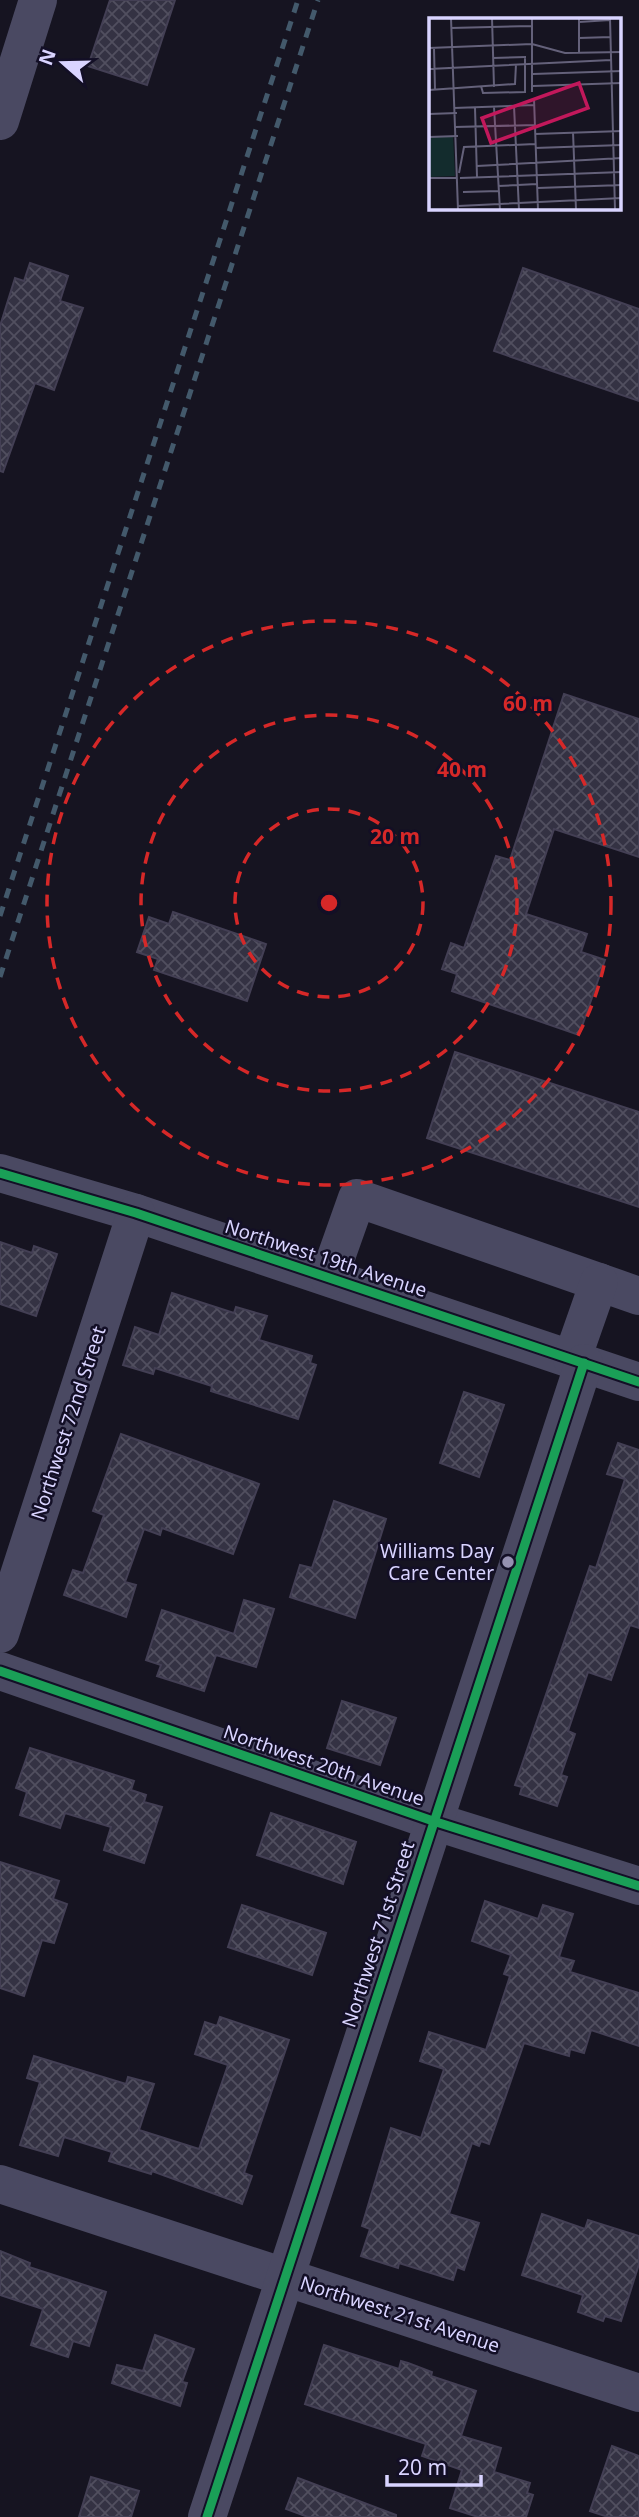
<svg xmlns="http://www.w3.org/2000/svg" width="639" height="2517" font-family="'Noto Sans',sans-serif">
	<defs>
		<pattern id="building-cross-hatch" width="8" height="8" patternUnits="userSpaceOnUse" patternTransform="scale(1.75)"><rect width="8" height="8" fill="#343243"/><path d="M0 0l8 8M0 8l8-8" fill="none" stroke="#514f5f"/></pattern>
	</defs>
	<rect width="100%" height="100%" fill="#161421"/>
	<g fill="url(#building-cross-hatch)" stroke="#433f54" stroke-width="2">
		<path d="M 110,0 L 175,0 L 147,85 L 88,66 Z"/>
		<path d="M 30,263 L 68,276 L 60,301 L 83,308 L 54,390 L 35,383 L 3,472 L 0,471 L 0,326 L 15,278 L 24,281 Z"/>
		<path d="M 523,268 L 639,309 L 639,401 L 494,351 Z"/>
		<path d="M 564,694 L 639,719 L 639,857 L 554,829 L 526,914 L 587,934 L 581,952 L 605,960 L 579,1035 L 452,991 L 457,974 L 442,969 L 451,943 L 464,948 L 496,856 L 510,860 Z"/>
		<path d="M 173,912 L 266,944 L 247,1001 L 154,970 L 158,959 L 137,952 L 149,917 L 169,924 Z"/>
		<path d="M 455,1052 L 639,1112 L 639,1207 L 427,1138 Z"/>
		<path d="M 0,1242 L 32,1253 L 34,1246 L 57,1254 L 36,1316 L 0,1304 Z"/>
		<path d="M 172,1293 L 234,1313 L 236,1307 L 267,1316 L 259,1340 L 312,1356 L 310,1363 L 316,1365 L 298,1419 L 211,1391 L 212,1386 L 155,1368 L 153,1374 L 123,1365 L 135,1327 L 159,1335 Z"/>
		<path d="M 464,1392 L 504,1405 L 479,1477 L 440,1463 Z"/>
		<path d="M 121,1434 L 259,1484 L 233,1554 L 162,1528 L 160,1535 L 144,1529 L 125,1582 L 136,1585 L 126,1617 L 64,1595 L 73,1570 L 83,1573 L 104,1515 L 93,1511 Z"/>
		<path d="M 618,1443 L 639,1450 L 639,1628 L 630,1625 L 611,1680 L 588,1672 L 568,1731 L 575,1734 L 561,1775 L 567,1777 L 557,1806 L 520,1794 L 522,1787 L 515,1785 L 590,1566 L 596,1568 L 625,1479 L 607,1474 Z"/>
		<path d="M 334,1501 L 386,1519 L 355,1618 L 290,1597 L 300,1565 L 312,1568 Z"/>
		<path d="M 244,1600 L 274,1609 L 256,1667 L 216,1655 L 204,1691 L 157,1676 L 161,1665 L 146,1660 L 162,1610 L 234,1634 Z"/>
		<path d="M 342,1701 L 396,1718 L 380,1765 L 327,1748 Z"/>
		<path d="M 30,1748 L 134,1781 L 131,1790 L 146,1795 L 144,1802 L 162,1807 L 144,1863 L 104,1850 L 111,1827 L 65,1813 L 60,1828 L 20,1815 L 27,1792 L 16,1788 Z"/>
		<path d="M 271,1813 L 356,1842 L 343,1884 L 257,1855 Z"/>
		<path d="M 0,1862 L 59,1881 L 53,1899 L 67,1904 L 54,1943 L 42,1940 L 24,1996 L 0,1988 Z"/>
		<path d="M 485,1901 L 538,1919 L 543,1905 L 573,1914 L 559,1957 L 574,1961 L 570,1972 L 639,1993 L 639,2046 L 591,2030 L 584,2053 L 570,2049 L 569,2056 L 524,2043 L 489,2144 L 481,2141 L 479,2146 L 472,2143 L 449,2214 L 479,2223 L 464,2270 L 457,2267 L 453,2280 L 399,2263 L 398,2268 L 361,2256 L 370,2229 L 362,2226 L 391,2128 L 421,2138 L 444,2069 L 420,2061 L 429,2032 L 486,2050 L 510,1976 L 504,1974 L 511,1955 L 472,1941 Z"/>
		<path d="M 242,1905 L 326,1933 L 312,1975 L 228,1947 Z"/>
		<path d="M 220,2017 L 289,2040 L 244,2173 L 252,2176 L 242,2204 L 152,2171 L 151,2174 L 109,2161 L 112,2152 L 64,2137 L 58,2156 L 20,2145 L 40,2082 L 27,2078 L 34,2056 L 126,2084 L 128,2077 L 154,2084 L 139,2130 L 199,2149 L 228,2065 L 195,2054 L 205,2022 L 217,2026 Z"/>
		<path d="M 542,2214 L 585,2229 L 588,2220 L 639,2236 L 639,2264 L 621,2321 L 605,2316 L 603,2321 L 578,2312 L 583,2295 L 522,2275 Z"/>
		<path d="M 0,2251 L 30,2263 L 29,2267 L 106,2292 L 89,2346 L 73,2341 L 68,2357 L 31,2345 L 43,2309 L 0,2295 Z"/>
		<path d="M 155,2335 L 194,2349 L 182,2382 L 187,2383 L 180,2406 L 112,2383 L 117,2365 L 143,2371 Z"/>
		<path d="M 324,2345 L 399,2369 L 401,2361 L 408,2363 L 432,2372 L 431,2376 L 476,2391 L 461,2436 L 501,2448 L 494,2472 L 530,2483 L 527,2493 L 533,2495 L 526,2517 L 478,2517 L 450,2508 L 462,2470 L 422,2456 L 426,2444 L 305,2404 Z"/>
		<path d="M 612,2446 L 639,2456 L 639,2517 L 608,2517 L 590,2511 Z"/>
		<path d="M 91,2477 L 139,2491 L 131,2517 L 79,2517 Z"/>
		<path d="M 298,2478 L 396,2515 L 396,2517 L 308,2517 L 286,2509 Z"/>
	</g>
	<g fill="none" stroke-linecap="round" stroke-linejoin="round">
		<g stroke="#4a4962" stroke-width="38">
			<path d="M 0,121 L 38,0"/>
			<path d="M 0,1173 L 136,1213 L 639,1382"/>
			<path d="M 329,1277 L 357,1198 L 639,1296"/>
			<path d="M 572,1359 L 599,1282"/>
			<path d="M 0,1634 L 136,1213"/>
			<path d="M 0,1671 L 433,1821 L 639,1886"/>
			<path d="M 0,2184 L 639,2393"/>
			<path d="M 207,2517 L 584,1363"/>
		</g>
		<g stroke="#43596b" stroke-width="5" stroke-dasharray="10 9" stroke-linecap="butt">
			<path d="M 0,916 L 298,0"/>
			<path d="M 0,977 L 318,0"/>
		</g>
		<g stroke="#130f26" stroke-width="13">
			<g id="cycleway">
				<path d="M 0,1173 L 136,1213 L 639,1382"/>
				<path d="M 0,1671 L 433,1821 L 639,1886"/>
				<path d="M 207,2517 L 584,1363"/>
			</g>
		</g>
		<use href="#cycleway" stroke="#1a9f57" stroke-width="9"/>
	</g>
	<g fill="none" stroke="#d62828" stroke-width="3.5" stroke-dasharray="12 9">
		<circle cx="329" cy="903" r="94"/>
		<circle cx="329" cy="903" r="188"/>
		<circle cx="329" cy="903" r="282"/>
	</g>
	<circle fill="#9591b1" stroke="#130f26" stroke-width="2.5" cx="508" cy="1562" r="7"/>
	<g text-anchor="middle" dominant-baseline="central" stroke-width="5" stroke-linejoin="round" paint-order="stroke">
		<g font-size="19" fill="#d9d4ff" stroke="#130f26">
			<text transform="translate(326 1258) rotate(18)">Northwest 19th Avenue</text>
			<text transform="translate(68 1423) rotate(-72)">Northwest 72nd Street</text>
			<text transform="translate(324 1765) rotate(19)">Northwest 20th Avenue</text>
			<text transform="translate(378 1934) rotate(-72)">Northwest 71st Street</text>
			<text transform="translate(400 2314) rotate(18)">Northwest 21st Avenue</text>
		</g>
		<g font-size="19" fill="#d9d4ff" stroke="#130f26" text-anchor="end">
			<text x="494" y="1551">Williams Day<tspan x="494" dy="22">Care Center</tspan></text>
		</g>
	</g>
	<g transform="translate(429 18)">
		<rect width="192" height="192" fill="#161421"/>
		<path d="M 24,118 L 26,158 L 0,159 L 0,119 Z" fill="#132c2d"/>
		<path fill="none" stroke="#64617a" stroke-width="2" d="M 22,0 L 29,192M 63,0 L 65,69M 150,0 L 150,35M 181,0 L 186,192M 150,4 L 181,2M 22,10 L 103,8M 150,20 L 182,19M 0,30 L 103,26 L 136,35 L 193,34M 5,30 L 6,72M 64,40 L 97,39M 0,51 L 182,42M 104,56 L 193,53M 52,68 L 54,75 L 96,74 L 96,39M 104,68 L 193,65M 0,72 L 86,66 L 87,46M 103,74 L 103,0M 105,81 L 109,192M 85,88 L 90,192M 65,89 L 71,192M 25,90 L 105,87M 46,90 L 48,159M 0,96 L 28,95M 26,109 L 106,107M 144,114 L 147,192M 106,116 L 193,113M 0,119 L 29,118M 106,130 L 193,127M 48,148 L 193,140M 30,155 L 35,129 L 106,126M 0,160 L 28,160M 31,160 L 193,154M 69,168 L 108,166M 109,170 L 193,167M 34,174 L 70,173M 29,188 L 193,180"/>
		<path fill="#c2185b" fill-opacity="0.15" stroke="#c2185b" stroke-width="3.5" d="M 150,65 L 159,90 L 62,125 L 53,100 Z"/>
		<rect width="192" height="192" fill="none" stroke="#d9d4ff" stroke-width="3.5"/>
	</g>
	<circle cx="329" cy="903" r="10" fill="#d62828" stroke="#130f26" stroke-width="3.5"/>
	<g font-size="21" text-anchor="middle" font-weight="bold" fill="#d62828" stroke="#130f26" stroke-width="5" stroke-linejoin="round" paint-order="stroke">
		<text x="528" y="711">60 m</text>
		<text x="462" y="777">40 m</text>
		<text x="395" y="844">20 m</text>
	</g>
	<g transform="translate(63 63) rotate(290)" stroke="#130f26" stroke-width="5" paint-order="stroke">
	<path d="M0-5L12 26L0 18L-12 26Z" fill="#d9d4ff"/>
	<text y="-10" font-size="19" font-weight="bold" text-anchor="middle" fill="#d9d4ff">N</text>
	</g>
	<path d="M387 2475v10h94v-10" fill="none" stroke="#d9d4ff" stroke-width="3.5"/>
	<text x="398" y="2475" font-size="21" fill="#d9d4ff" stroke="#130f26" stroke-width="5" paint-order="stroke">20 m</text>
</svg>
